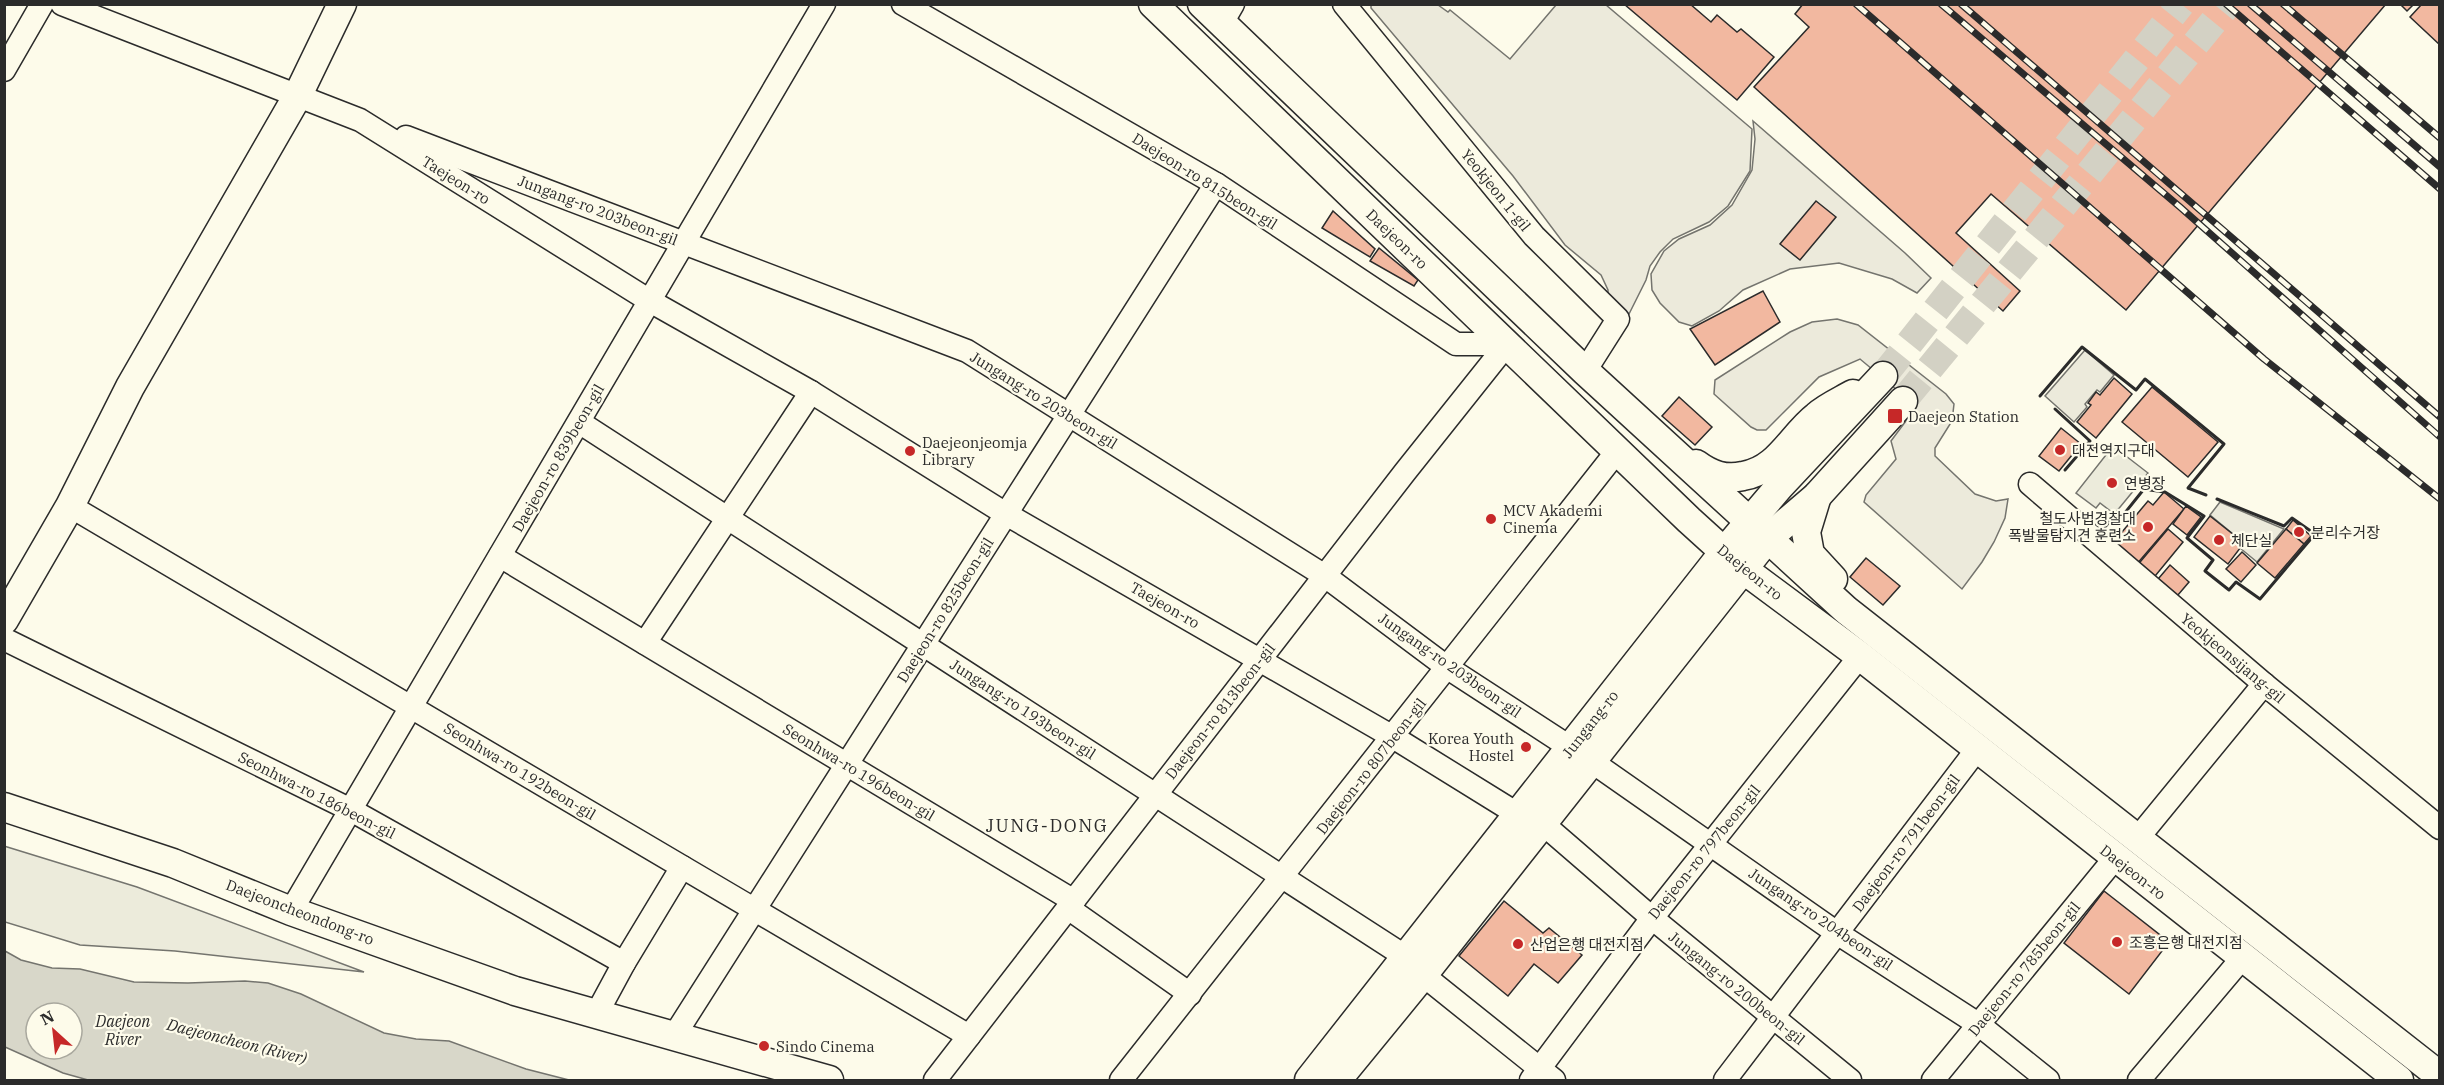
<svg xmlns="http://www.w3.org/2000/svg" width="2444" height="1085" font-family="'IBM Plex Serif','Noto Sans KR',serif">
	<rect width="100%" height="100%" fill="#fdfbea"/>
	<g fill="#ecebdb" stroke="#74746e" stroke-width="1.5">
		<path d="M 2113,446 L 2148,473 L 2116,512 L 2113,513 L 2100,503 L 2096,508 L 2076,493 Z"/>
		<path d="M 4,846 L 137,887 L 364,972 L 175,951 L 80,945 L 5,922 Z"/>
	</g>
	<g fill="#eceadb" stroke="#74746e" stroke-width="1.5">
		<path d="M 1371,5 L 1438,5 L 1448,12 L 1450,10 L 1510,59 L 1556,5 L 1606,5 L 1752,129 L 1750,171 L 1728,206 L 1709,222 L 1673,239 L 1660,252 L 1650,266 L 1646,280 L 1629,314 L 1608,302 L 1608,290 L 1601,275 L 1565,245 L 1513,176 L 1371,8 Z"/>
		<path d="M 1753,121 L 1905,253 L 1931,278 L 1917,293 L 1892,279 L 1839,263 L 1790,269 L 1743,290 L 1719,311 L 1692,326 L 1679,322 L 1660,303 L 1652,290 L 1651,274 L 1664,251 L 1679,239 L 1710,225 L 1732,205 L 1752,170 L 1755,139 Z"/>
		<path d="M 1837,319 L 1858,325 L 1946,394 L 1954,404 L 1952,421 L 1935,448 L 1935,456 L 1975,494 L 1996,501 L 2008,499 L 2005,518 L 1994,542 L 1982,562 L 1962,589 L 1864,502 L 1866,495 L 1896,459 L 1891,441 L 1909,417 L 1913,406 L 1909,400 L 1860,359 L 1819,377 L 1766,430 L 1757,430 L 1751,427 L 1714,394 L 1715,380 L 1790,332 L 1812,322 Z"/>
		<path d="M 2085,350 L 2114,375 L 2100,392 L 2097,390 L 2085,404 L 2087,407 L 2074,422 L 2045,396 Z"/>
		<path d="M 2220,502 L 2284,529 L 2257,562 L 2240,548 L 2244,543 L 2210,515 Z"/>
	</g>
	<path fill="#d8d7c9" stroke="#74746e" stroke-width="1.5" fill-rule="evenodd" d="M 5,951 L 21,960 L 52,968 L 80,969 L 134,982 L 188,983 L 245,981 L 268,983 L 301,994 L 384,1033 L 416,1039 L 449,1041 L 526,1069 L 569,1080 L 88,1080 L 63,1073 L 5,1047 ZM 36,1013 L 72,1013 L 72,1049 L 36,1049 Z"/>
	<g fill="#f2b8a0" stroke="#2b2b2b" stroke-width="1.5">
		<path d="M 1624,4 L 1690,4 L 1711,22 L 1717,15 L 1737,32 L 1741,29 L 1774,57 L 1737,100 Z"/>
		<path d="M 1803,4 L 2386,4 L 2126,310 L 1991,194 L 1956,233 L 2020,291 L 2003,311 L 1754,87 L 1809,27 L 1795,14 Z"/>
		<path d="M 2400,4 L 2414,4 L 2407,11 Z"/>
		<path d="M 2422,4 L 2440,4 L 2440,45 L 2410,17 Z"/>
		<path d="M 1816,201 L 1836,217 L 1800,260 L 1780,244 Z"/>
		<path d="M 1333,211 L 1375,249 L 1370,257 L 1322,228 Z"/>
		<path d="M 1379,248 L 1418,280 L 1414,286 L 1370,261 Z"/>
		<path d="M 1763,291 L 1780,322 L 1715,365 L 1690,329 Z"/>
		<path d="M 2114,378 L 2132,394 L 2096,438 L 2077,422 L 2091,405 L 2088,403 L 2096,392 L 2100,395 Z"/>
		<path d="M 2152,387 L 2218,442 L 2188,477 L 2122,422 Z"/>
		<path d="M 1679,397 L 1712,427 L 1695,445 L 1662,416 Z"/>
		<path d="M 2061,428 L 2081,444 L 2059,471 L 2039,456 Z"/>
		<path d="M 2164,492 L 2184,509 L 2136,565 L 2112,544 L 2148,501 L 2153,505 Z"/>
		<path d="M 2186,506 L 2201,517 L 2187,535 L 2173,524 Z"/>
		<path d="M 2210,516 L 2244,543 L 2228,564 L 2194,537 Z"/>
		<path d="M 2293,520 L 2311,536 L 2304,544 L 2286,529 Z"/>
		<path d="M 2168,529 L 2183,542 L 2151,581 L 2135,568 Z"/>
		<path d="M 2286,529 L 2304,544 L 2275,578 L 2257,563 Z"/>
		<path d="M 2242,552 L 2256,565 L 2241,582 L 2226,569 Z"/>
		<path d="M 1866,558 L 1900,586 L 1883,605 L 1850,577 Z"/>
		<path d="M 2170,565 L 2189,582 L 2172,602 L 2153,585 Z"/>
		<path d="M 2104,891 L 2169,942 L 2129,994 L 2064,943 Z"/>
		<path d="M 1504,901 L 1543,933 L 1549,928 L 1582,955 L 1558,983 L 1534,964 L 1508,996 L 1459,956 Z"/>
	</g>
	<g fill="none" stroke-linecap="round" stroke-linejoin="round">
		<g stroke="#d3d1c4" stroke-width="28" stroke-dasharray="28 14" stroke-linecap="butt">
			<path d="M 1883,376 L 2181,4"/>
			<path d="M 1903,401 L 2228,4"/>
		</g>
		<g stroke="#2b2b2b" stroke-width="25">
			<g id="minor">
				<path d="M 62,4 L 360,120 L 650,301 L 811,392 L 1006,514 L 1393,737 L 1519,815"/>
				<path d="M 903,4 L 1216,184 L 1456,344 L 1507,344"/>
				<path d="M 1344,4 L 1534,236 L 1618,319 L 1585,371"/>
				<path d="M 1222,23 L 1233,4"/>
				<path d="M 4,70 L 42,4"/>
				<path d="M 406,137 L 967,351 L 1325,576 L 1448,668 L 1571,748"/>
				<path d="M 579,422 L 1406,957"/>
				<path d="M 2030,484 L 2264,684 L 2440,828"/>
				<path d="M 70,506 L 969,1036"/>
				<path d="M 500,556 L 1074,901"/>
				<path d="M 4,639 L 351,810 L 624,963"/>
				<path d="M 645,643 L 811,392"/>
				<path d="M 1591,761 L 1837,933 L 1978,1024 L 2048,1080"/>
				<path d="M 1542,823 L 1652,918 L 1850,1080"/>
				<path d="M 2137,839 L 2264,684"/>
				<path d="M 1068,908 L 1190,994"/>
				<path d="M 291,911 L 824,4"/>
				<path d="M 1423,975 L 1554,1080"/>
				<path d="M 597,1013 L 624,963 L 682,867"/>
				<path d="M 674,1036 L 1216,184"/>
				<path d="M 935,1080 L 1405,472 L 1507,344"/>
				<path d="M 1121,1080 L 1618,450"/>
				<path d="M 1531,1080 L 1652,918 L 1860,656"/>
				<path d="M 1725,1080 L 1978,748"/>
				<path d="M 1933,1080 L 2115,858"/>
				<path d="M 2139,1080 L 2243,957"/>
			</g>
		</g>
		<g stroke="#2b2b2b" stroke-width="31">
			<g id="major">
				<path d="M 1153,4 L 1689,520 L 1743,569 L 1860,656 L 2399,1080"/>
				<path d="M 1202,4 L 1585,371 L 1846,610 L 2440,1076"/>
				<path d="M 1696,464 C 1711,475 1725,480 1743,476 C 1779,470 1791,436 1817,416 C 1827,407 1841,401 1853,394"/>
				<path d="M 1817,496 L 1806,532 L 1810,554 L 1833,579"/>
				<path d="M 4,620 L 70,506 L 130,387 L 298,95 L 342,4"/>
				<path d="M 4,807 L 173,863 L 291,911 L 515,991 L 829,1080"/>
				<path d="M 1309,1080 L 1724,552 L 1779,487 L 1883,376"/>
				<path d="M 1337,1080 L 1423,975 L 1767,539 L 1817,496 L 1903,401"/>
			</g>
		</g>
		<use href="#minor" stroke="#fdfbea" stroke-width="22"/>
		<use href="#major" stroke="#fdfbea" stroke-width="28"/>
		<g stroke="#2b2b2b" stroke-width="7">
			<g id="rail">
				<path d="M 1856,4 L 2264,359 L 2440,499"/>
				<path d="M 1941,4 L 2180,207 L 2440,437"/>
				<path d="M 1961,4 L 2440,417"/>
				<path d="M 2226,4 L 2440,189"/>
				<path d="M 2250,4 L 2440,167"/>
				<path d="M 2283,4 L 2440,138"/>
			</g>
		</g>
		<use href="#rail" stroke="#fdfbea" stroke-width="4.5" stroke-dasharray="14" stroke-linecap="butt"/>
		<g stroke="#2b2b2b" stroke-width="3">
			<path d="M 2040,396 L 2082,347 L 2136,390 L 2145,379 L 2224,444 L 2188,488 L 2206,495"/>
			<path d="M 2055,409 L 2090,441 L 2065,470"/>
			<path d="M 2150,490 L 2165,492 L 2204,516 L 2187,538 L 2213,560 L 2205,571 L 2229,590 L 2236,582 L 2260,599 L 2315,534 L 2292,518 L 2284,526 L 2217,499"/>
			<path d="M 2100,533 L 2114,516 L 2120,519 L 2144,489"/>
		</g>
	</g>
	<g fill="#c62828" stroke="#fdfbea" stroke-width="2">
		<rect x="1887" y="408" width="16" height="16" rx="3"/>
		<circle cx="2060" cy="450" r="6"/>
		<circle cx="910" cy="451" r="6"/>
		<circle cx="2112" cy="483" r="6"/>
		<circle cx="1491" cy="519" r="6"/>
		<circle cx="2148" cy="527" r="6"/>
		<circle cx="2299" cy="532" r="6"/>
		<circle cx="2219" cy="540" r="6"/>
		<circle cx="1526" cy="747" r="6"/>
		<circle cx="2117" cy="942" r="6"/>
		<circle cx="1518" cy="944" r="6"/>
		<circle cx="764" cy="1046" r="6"/>
	</g>
	<g text-anchor="middle" dominant-baseline="central" stroke-width="4.5" stroke-linejoin="round" paint-order="stroke">
		<g font-size="15" fill="#2b2b2b" stroke="#fdfbea">
			<text transform="translate(456 180) rotate(32)">Taejeon-ro</text>
			<text transform="translate(1205 181) rotate(32)">Daejeon-ro 815beon-gil</text>
			<text transform="translate(1496 190) rotate(51)">Yeokjeon 1-gil</text>
			<text transform="translate(598 210) rotate(21)">Jungang-ro 203beon-gil</text>
			<text transform="translate(1397 239) rotate(44)">Daejeon-ro</text>
			<text transform="translate(1044 400) rotate(32)">Jungang-ro 203beon-gil</text>
			<text transform="translate(558 458) rotate(-60)">Daejeon-ro 839beon-gil</text>
			<text transform="translate(1750 572) rotate(39)">Daejeon-ro</text>
			<text transform="translate(1165 605) rotate(30)">Taejeon-ro</text>
			<text transform="translate(945 610) rotate(-58)">Daejeon-ro 825beon-gil</text>
			<text transform="translate(2233 658) rotate(40)">Yeokjeonsijang-gil</text>
			<text transform="translate(1450 665) rotate(35)">Jungang-ro 203beon-gil</text>
			<text transform="translate(1023 709) rotate(33)">Jungang-ro 193beon-gil</text>
			<text transform="translate(1220 711) rotate(-52)">Daejeon-ro 813beon-gil</text>
			<text transform="translate(1590 724) rotate(-52)">Jungang-ro</text>
			<text transform="translate(1371 766) rotate(-52)">Daejeon-ro 807beon-gil</text>
			<text transform="translate(520 771) rotate(31)">Seonhwa-ro 192beon-gil</text>
			<text transform="translate(859 772) rotate(31)">Seonhwa-ro 196beon-gil</text>
			<text transform="translate(317 795) rotate(27)">Seonhwa-ro 186beon-gil</text>
			<text transform="translate(1906 843) rotate(-53)">Daejeon-ro 791beon-gil</text>
			<text transform="translate(1704 852) rotate(-51)">Daejeon-ro 797beon-gil</text>
			<text transform="translate(2133 872) rotate(38)">Daejeon-ro</text>
			<text transform="translate(300 912) rotate(21)">Daejeoncheondong-ro</text>
			<text transform="translate(1821 919) rotate(34)">Jungang-ro 204beon-gil</text>
			<text transform="translate(2024 969) rotate(-51)">Daejeon-ro 785beon-gil</text>
			<text transform="translate(1737 988) rotate(39)">Jungang-ro 200beon-gil</text>
		</g>
		<g font-size="15" fill="#2b2b2b" stroke="#fdfbea" text-anchor="start">
			<text x="1908" y="416">Daejeon Station</text>
			<text x="922" y="442">Daejeonjeomja<tspan x="922" dy="17">Library</tspan></text>
			<text x="2072" y="450">대전역지구대</text>
			<text x="2124" y="483">연병장</text>
			<text x="1503" y="510">MCV Akademi<tspan x="1503" dy="17">Cinema</tspan></text>
			<text x="2136" y="518" text-anchor="end">철도사법경찰대<tspan x="2136" dy="17">폭발물탐지견 훈련소</tspan></text>
			<text x="2311" y="532">분리수거장</text>
			<text x="2231" y="540">체단실</text>
			<text x="1514" y="738" text-anchor="end">Korea Youth<tspan x="1514" dy="17">Hostel</tspan></text>
			<text x="2129" y="942">조흥은행 대전지점</text>
			<text x="1530" y="944">산업은행 대전지점</text>
			<text x="776" y="1046">Sindo Cinema</text>
		</g>
		<g font-size="16" font-style="italic" fill="#2b2b2b" stroke="#fdfbea">
			<text x="123" y="1021">Daejeon<tspan x="123" dy="18">River</tspan></text>
			<text transform="translate(237 1041) rotate(14)">Daejeoncheon (River)</text>
		</g>
		<g font-size="18" letter-spacing="1.5" fill="#2b2b2b" stroke="#fdfbea">
			<text x="1047" y="825">JUNG-DONG</text>
		</g>
	</g>
	<rect width="2444" height="1085" fill="none" stroke="#2b2b2b" stroke-width="12"/>
	<g transform="translate(54 1031) rotate(333)"><circle r="28" fill="#fdfbea" stroke="#a9a89e" stroke-width="1.5"/>
	<path d="M0-4.5L10 22L0 15L-10 22Z" fill="#c62828"/>
	<text y="-9" font-size="16" font-weight="bold" text-anchor="middle" fill="#2b2b2b">N</text>
	</g>
</svg>
